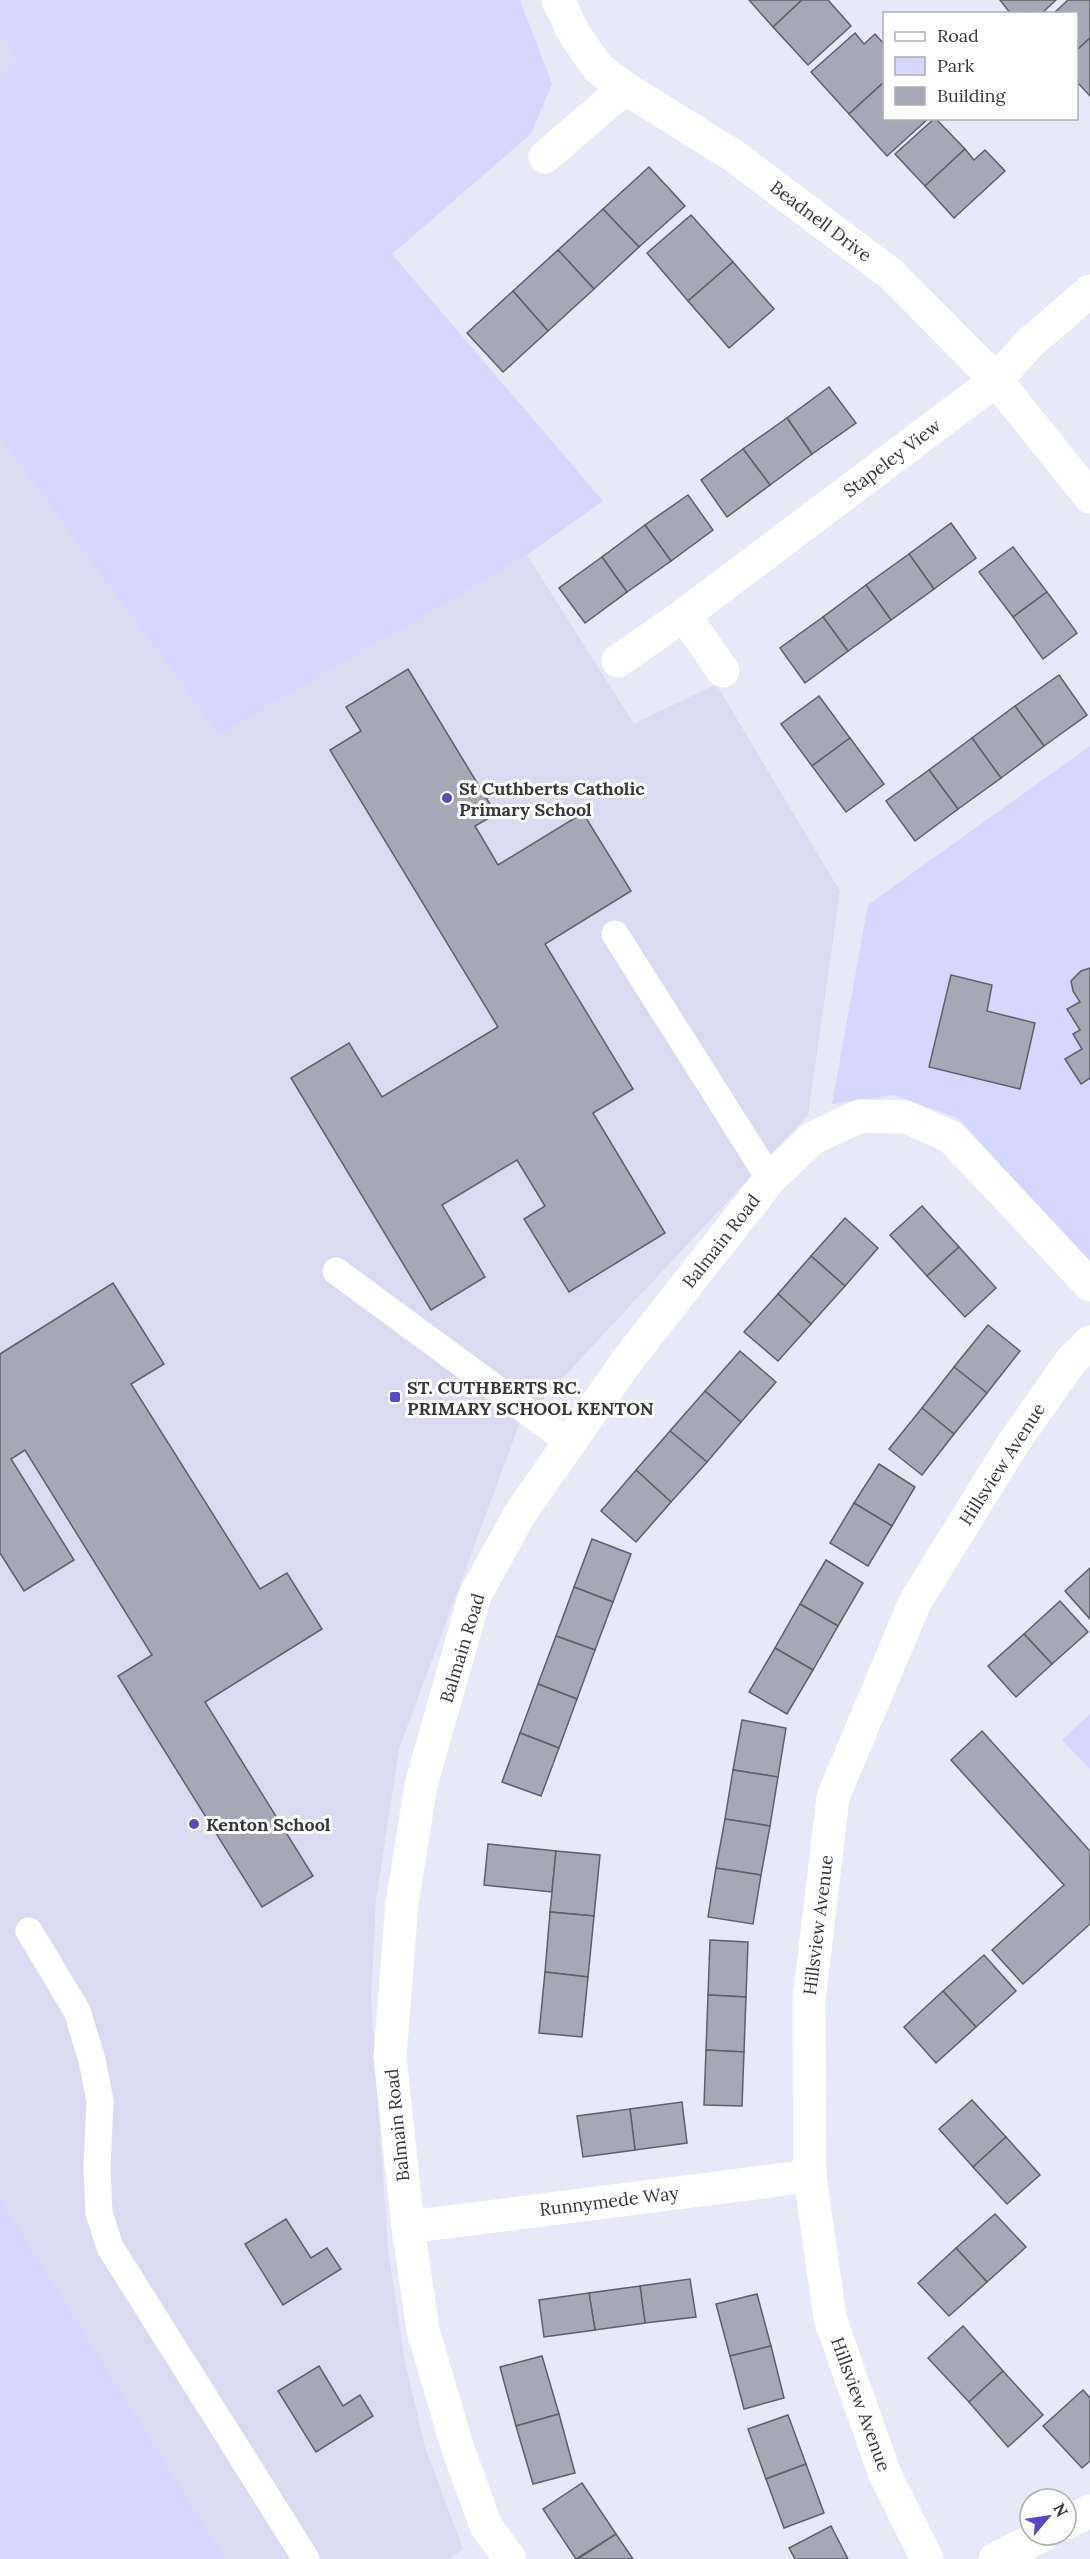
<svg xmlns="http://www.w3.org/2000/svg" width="1090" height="2559" font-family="Lora,serif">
	<rect width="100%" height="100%" fill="#e7e8f8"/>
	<path fill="#dadbf1" d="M 0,36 L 19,60 L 505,568 L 527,555 L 634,724 L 716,684 L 840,891 L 808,1115 L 519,1425 L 399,1749 L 376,1900 L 371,1999 L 388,2249 L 405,2362 L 425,2447 L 463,2549 L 449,2559 L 0,2559 Z"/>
	<g fill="#d5d7fe">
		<path d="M 0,0 L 520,0 L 552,84 L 531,134 L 392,254 L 603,501 L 527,555 L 219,734 L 0,437 L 0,76 L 19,60 L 0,36 Z"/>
		<path d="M 1090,746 L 1090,1262 L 958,1118 L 893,1095 L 832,1104 L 868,905 Z"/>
		<path d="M 1090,1714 L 1090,1769 L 1062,1740 Z"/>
		<path d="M 0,2199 L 225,2559 L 0,2559 Z"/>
	</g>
	<g fill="#a7a8b7" stroke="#5e5f6c" stroke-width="1.5">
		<path d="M 749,0 L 802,0 L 773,27 Z"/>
		<path d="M 802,0 L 828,0 L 851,26 L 808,65 L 773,27 Z"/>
		<path d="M 1000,0 L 1056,0 L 1041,14 L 1027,12 L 1011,14 Z"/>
		<path d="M 1068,0 L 1090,0 L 1090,38 L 1076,51 L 1076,14 L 1053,14 Z"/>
		<path d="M 855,33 L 864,44 L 875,34 L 884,44 L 884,82 L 849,114 L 811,72 Z"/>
		<path d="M 1090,38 L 1090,96 L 1076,81 L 1076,51 Z"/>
		<path d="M 884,82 L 884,118 L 929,118 L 887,156 L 849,114 Z"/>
		<path d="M 935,118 L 965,149 L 925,186 L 895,154 Z"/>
		<path d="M 965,149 L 974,160 L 985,150 L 1005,171 L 954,218 L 925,186 Z"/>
		<path d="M 649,167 L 685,206 L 639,247 L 603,209 Z"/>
		<path d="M 603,209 L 639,247 L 594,289 L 558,250 Z"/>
		<path d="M 691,215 L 733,262 L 688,301 L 647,253 Z"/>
		<path d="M 558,250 L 594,289 L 548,331 L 513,291 Z"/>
		<path d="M 733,262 L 774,309 L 729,348 L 688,301 Z"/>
		<path d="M 513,291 L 548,331 L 503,372 L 467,333 Z"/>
		<path d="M 829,387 L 856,423 L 812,454 L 787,418 Z"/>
		<path d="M 787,418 L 812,454 L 770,485 L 743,449 Z"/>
		<path d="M 743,449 L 770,485 L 727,517 L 701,480 Z"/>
		<path d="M 688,495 L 713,530 L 671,561 L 645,525 Z"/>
		<path d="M 951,523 L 976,558 L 934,589 L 909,554 Z"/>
		<path d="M 645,525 L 671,561 L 627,592 L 602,557 Z"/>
		<path d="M 1013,547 L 1047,592 L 1013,617 L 979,572 Z"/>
		<path d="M 909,554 L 934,589 L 891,620 L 866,585 Z"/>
		<path d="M 602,557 L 627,592 L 585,623 L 559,588 Z"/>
		<path d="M 866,585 L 891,620 L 848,651 L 823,617 Z"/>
		<path d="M 1047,592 L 1077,633 L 1043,659 L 1013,617 Z"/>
		<path d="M 823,617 L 848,651 L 805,683 L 780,648 Z"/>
		<path d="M 408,669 L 496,814 L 475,826 L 498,865 L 583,813 L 631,891 L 545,944 L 633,1089 L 593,1113 L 665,1233 L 569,1292 L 524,1219 L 545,1206 L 517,1160 L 442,1205 L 485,1277 L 431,1310 L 291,1078 L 349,1043 L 382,1097 L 498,1027 L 330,750 L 361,731 L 346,707 Z"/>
		<path d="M 1059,675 L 1087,715 L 1044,746 L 1015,706 Z"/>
		<path d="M 819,696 L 850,738 L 812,766 L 781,724 Z"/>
		<path d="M 1015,706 L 1044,746 L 1001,778 L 972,738 Z"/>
		<path d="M 850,738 L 884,784 L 846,812 L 812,766 Z"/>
		<path d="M 972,738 L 1001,778 L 958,809 L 929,770 Z"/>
		<path d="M 929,770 L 958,809 L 915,841 L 886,801 Z"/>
		<path d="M 1090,968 L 1090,1078 L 1081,1084 L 1065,1059 L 1082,1049 L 1073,1034 L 1080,1030 L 1067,1009 L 1080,1002 L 1073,991 L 1071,981 L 1081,971 Z"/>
		<path d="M 951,975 L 992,985 L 987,1011 L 1035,1023 L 1020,1089 L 929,1067 Z"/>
		<path d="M 922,1206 L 959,1247 L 927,1276 L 890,1235 Z"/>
		<path d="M 845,1218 L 878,1248 L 845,1286 L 811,1256 Z"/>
		<path d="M 959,1247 L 996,1288 L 965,1317 L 927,1276 Z"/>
		<path d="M 811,1256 L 845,1286 L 811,1324 L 778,1294 Z"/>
		<path d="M 113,1283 L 164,1364 L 131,1384 L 260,1589 L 287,1573 L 322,1629 L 205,1702 L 313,1876 L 262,1907 L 118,1676 L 152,1655 L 25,1450 L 11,1459 L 74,1560 L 24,1591 L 0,1553 L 0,1354 Z"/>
		<path d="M 778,1294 L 811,1324 L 778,1361 L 744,1332 Z"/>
		<path d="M 988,1325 L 1020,1351 L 987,1393 L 954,1367 Z"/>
		<path d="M 740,1351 L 776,1382 L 741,1422 L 705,1391 Z"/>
		<path d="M 954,1367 L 987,1393 L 954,1434 L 922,1408 Z"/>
		<path d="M 705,1391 L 741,1422 L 707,1462 L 670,1431 Z"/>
		<path d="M 922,1408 L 954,1434 L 922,1475 L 889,1449 Z"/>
		<path d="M 670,1431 L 707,1462 L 671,1502 L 636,1470 Z"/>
		<path d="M 879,1464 L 915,1487 L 892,1526 L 854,1503 Z"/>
		<path d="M 636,1470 L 671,1502 L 636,1542 L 601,1511 Z"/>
		<path d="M 854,1503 L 892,1526 L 868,1566 L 830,1543 Z"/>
		<path d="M 592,1539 L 631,1554 L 613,1602 L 574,1587 Z"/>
		<path d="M 826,1560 L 863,1583 L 838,1626 L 800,1604 Z"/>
		<path d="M 1090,1568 L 1090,1619 L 1065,1591 Z"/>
		<path d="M 574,1587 L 613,1602 L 595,1650 L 556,1636 Z"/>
		<path d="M 1060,1601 L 1088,1632 L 1052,1664 L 1024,1634 Z"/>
		<path d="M 800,1604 L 838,1626 L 813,1670 L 775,1648 Z"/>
		<path d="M 1024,1634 L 1052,1664 L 1016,1697 L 988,1666 Z"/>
		<path d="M 556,1636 L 595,1650 L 577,1699 L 538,1684 Z"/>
		<path d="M 775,1648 L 813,1670 L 787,1714 L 749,1692 Z"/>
		<path d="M 538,1684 L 577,1699 L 559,1748 L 520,1733 Z"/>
		<path d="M 742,1720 L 786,1728 L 778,1777 L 733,1770 Z"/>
		<path d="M 982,1731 L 1090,1851 L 1090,1924 L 1023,1984 L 992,1950 L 1064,1885 L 951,1760 Z"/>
		<path d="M 520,1733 L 559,1748 L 541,1796 L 502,1782 Z"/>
		<path d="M 733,1770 L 778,1777 L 770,1826 L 725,1819 Z"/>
		<path d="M 725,1819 L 770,1826 L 761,1875 L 716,1868 Z"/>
		<path d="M 488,1844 L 556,1851 L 552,1892 L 484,1885 Z"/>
		<path d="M 556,1851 L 600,1855 L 594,1916 L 550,1912 Z"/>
		<path d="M 716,1868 L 761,1875 L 753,1924 L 708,1917 Z"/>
		<path d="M 550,1912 L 594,1916 L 588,1977 L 545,1972 Z"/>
		<path d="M 710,1940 L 748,1942 L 746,1997 L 708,1995 Z"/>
		<path d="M 984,1955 L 1016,1991 L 976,2027 L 943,1991 Z"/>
		<path d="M 545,1972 L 588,1977 L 582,2037 L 539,2033 Z"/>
		<path d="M 943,1991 L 976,2027 L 936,2063 L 904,2027 Z"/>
		<path d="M 708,1995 L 746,1997 L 744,2052 L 706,2050 Z"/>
		<path d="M 706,2050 L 744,2052 L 742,2106 L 704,2105 Z"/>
		<path d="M 972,2100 L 1006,2137 L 973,2167 L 939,2129 Z"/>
		<path d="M 682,2102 L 687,2143 L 635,2150 L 630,2109 Z"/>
		<path d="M 630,2109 L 635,2150 L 583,2157 L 577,2116 Z"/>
		<path d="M 1006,2137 L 1040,2175 L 1007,2204 L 973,2167 Z"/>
		<path d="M 995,2214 L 1026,2247 L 987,2282 L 956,2248 Z"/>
		<path d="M 286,2219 L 311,2258 L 327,2248 L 341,2269 L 283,2305 L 245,2244 Z"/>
		<path d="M 956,2248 L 987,2282 L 949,2316 L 918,2283 Z"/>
		<path d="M 690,2279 L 696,2317 L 645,2323 L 640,2286 Z"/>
		<path d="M 640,2286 L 645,2323 L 595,2330 L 589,2293 Z"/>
		<path d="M 589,2293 L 595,2330 L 544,2337 L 539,2300 Z"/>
		<path d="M 757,2294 L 771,2346 L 730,2356 L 716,2304 Z"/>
		<path d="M 963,2326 L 1003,2371 L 969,2402 L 928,2358 Z"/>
		<path d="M 771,2346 L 784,2398 L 744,2409 L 730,2356 Z"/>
		<path d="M 542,2356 L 559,2414 L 516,2426 L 500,2367 Z"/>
		<path d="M 319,2366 L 343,2406 L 360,2395 L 373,2416 L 316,2452 L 278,2391 Z"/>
		<path d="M 1003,2371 L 1043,2415 L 1008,2447 L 969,2402 Z"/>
		<path d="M 1083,2390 L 1090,2398 L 1090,2461 L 1082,2468 L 1043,2426 Z"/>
		<path d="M 559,2414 L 575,2473 L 533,2484 L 516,2426 Z"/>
		<path d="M 788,2415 L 806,2464 L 766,2479 L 748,2429 Z"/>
		<path d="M 806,2464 L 824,2513 L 784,2528 L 766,2479 Z"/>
		<path d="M 582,2483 L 616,2534 L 576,2559 L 543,2509 Z"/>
		<path d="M 831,2526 L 848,2559 L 795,2559 L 789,2548 Z"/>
		<path d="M 616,2534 L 633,2559 L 578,2559 Z"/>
	</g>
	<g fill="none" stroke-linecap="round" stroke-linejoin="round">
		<g stroke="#fff" stroke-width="27">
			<path d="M 615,934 L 770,1179"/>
			<path d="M 336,1271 L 570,1443"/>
			<path d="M 29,1931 L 77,2011 L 92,2060 L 100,2101 L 97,2167 L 99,2213 L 110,2247 L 306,2559"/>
		</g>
		<g stroke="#fff" stroke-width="33">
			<path d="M 625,88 L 734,156 L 891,274 L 996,380 L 1090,497"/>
			<path d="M 545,157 L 625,88 L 598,68 L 575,35 L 558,0"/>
			<path d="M 684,615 L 723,671"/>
			<path d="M 618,661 L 684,615 L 996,380 L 1030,343 L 1090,291"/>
			<path d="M 408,2227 L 810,2176"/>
			<path d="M 1066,2523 L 1090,2511"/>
			<path d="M 510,2559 L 486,2526 L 457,2446 L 423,2330 L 408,2227 L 390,2057 L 402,1903 L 421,1785 L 475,1595 L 521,1512 L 629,1358 L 770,1179 L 813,1138 L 860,1116 L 906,1117 L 951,1137 L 1090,1285"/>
			<path d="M 927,2559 L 884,2472 L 830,2318 L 810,2176 L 809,2000 L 833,1797 L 915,1602 L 1014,1442 L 1071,1361 L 1090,1342"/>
			<path d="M 995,2559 L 1043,2535"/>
		</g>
	</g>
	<g fill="#584ac2" stroke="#fff" stroke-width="2">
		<circle cx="447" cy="798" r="6"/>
		<rect x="389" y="1391" width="12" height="12" rx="3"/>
		<circle cx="194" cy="1824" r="6"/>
	</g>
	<g text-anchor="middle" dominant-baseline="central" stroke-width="6" stroke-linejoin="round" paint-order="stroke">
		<g font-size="18" fill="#36363c" stroke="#fff">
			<text transform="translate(821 221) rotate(37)">Beadnell Drive</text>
			<text transform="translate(892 458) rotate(-37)">Stapeley View</text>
			<text transform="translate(721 1241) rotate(-52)">Balmain Road</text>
			<text transform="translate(1002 1464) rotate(-57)">Hillsview Avenue</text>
			<text transform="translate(462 1648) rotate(-73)">Balmain Road</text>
			<text transform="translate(818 1925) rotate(-83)">Hillsview Avenue</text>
			<text transform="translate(397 2125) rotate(-96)">Balmain Road</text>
			<text transform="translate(609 2201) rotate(-7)">Runnymede Way</text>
			<text transform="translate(861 2404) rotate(70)">Hillsview Avenue</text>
		</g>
		<g font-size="18" font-weight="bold" fill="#36363c" stroke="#fff" text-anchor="start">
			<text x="459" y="788">St Cuthberts Catholic<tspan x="459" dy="21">Primary School</tspan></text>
			<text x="407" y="1387">ST. CUTHBERTS RC.<tspan x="407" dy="21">PRIMARY SCHOOL KENTON</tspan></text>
			<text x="206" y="1824">Kenton School</text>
		</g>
	</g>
	<rect x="883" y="12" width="195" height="108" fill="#ffffff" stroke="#afafb1" stroke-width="1.5"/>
	<rect x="895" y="32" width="30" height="9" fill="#ffffff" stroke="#afafb1" stroke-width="1.5"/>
	<text x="937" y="42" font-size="18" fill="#36363c">Road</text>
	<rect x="895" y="57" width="30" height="18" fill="#d5d7fe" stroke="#afafb1" stroke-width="1.5"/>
	<text x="937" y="72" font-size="18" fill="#36363c">Park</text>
	<rect x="895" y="87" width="30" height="18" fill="#a7a8b7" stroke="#afafb1" stroke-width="1.5"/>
	<text x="937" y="102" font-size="18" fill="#36363c">Building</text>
	<g transform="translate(1048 2517) rotate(61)"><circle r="28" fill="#ffffff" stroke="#afafb1" stroke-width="1.5"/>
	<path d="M0-4.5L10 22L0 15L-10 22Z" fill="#584ac2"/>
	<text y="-9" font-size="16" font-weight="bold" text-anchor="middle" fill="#36363c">N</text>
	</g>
</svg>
